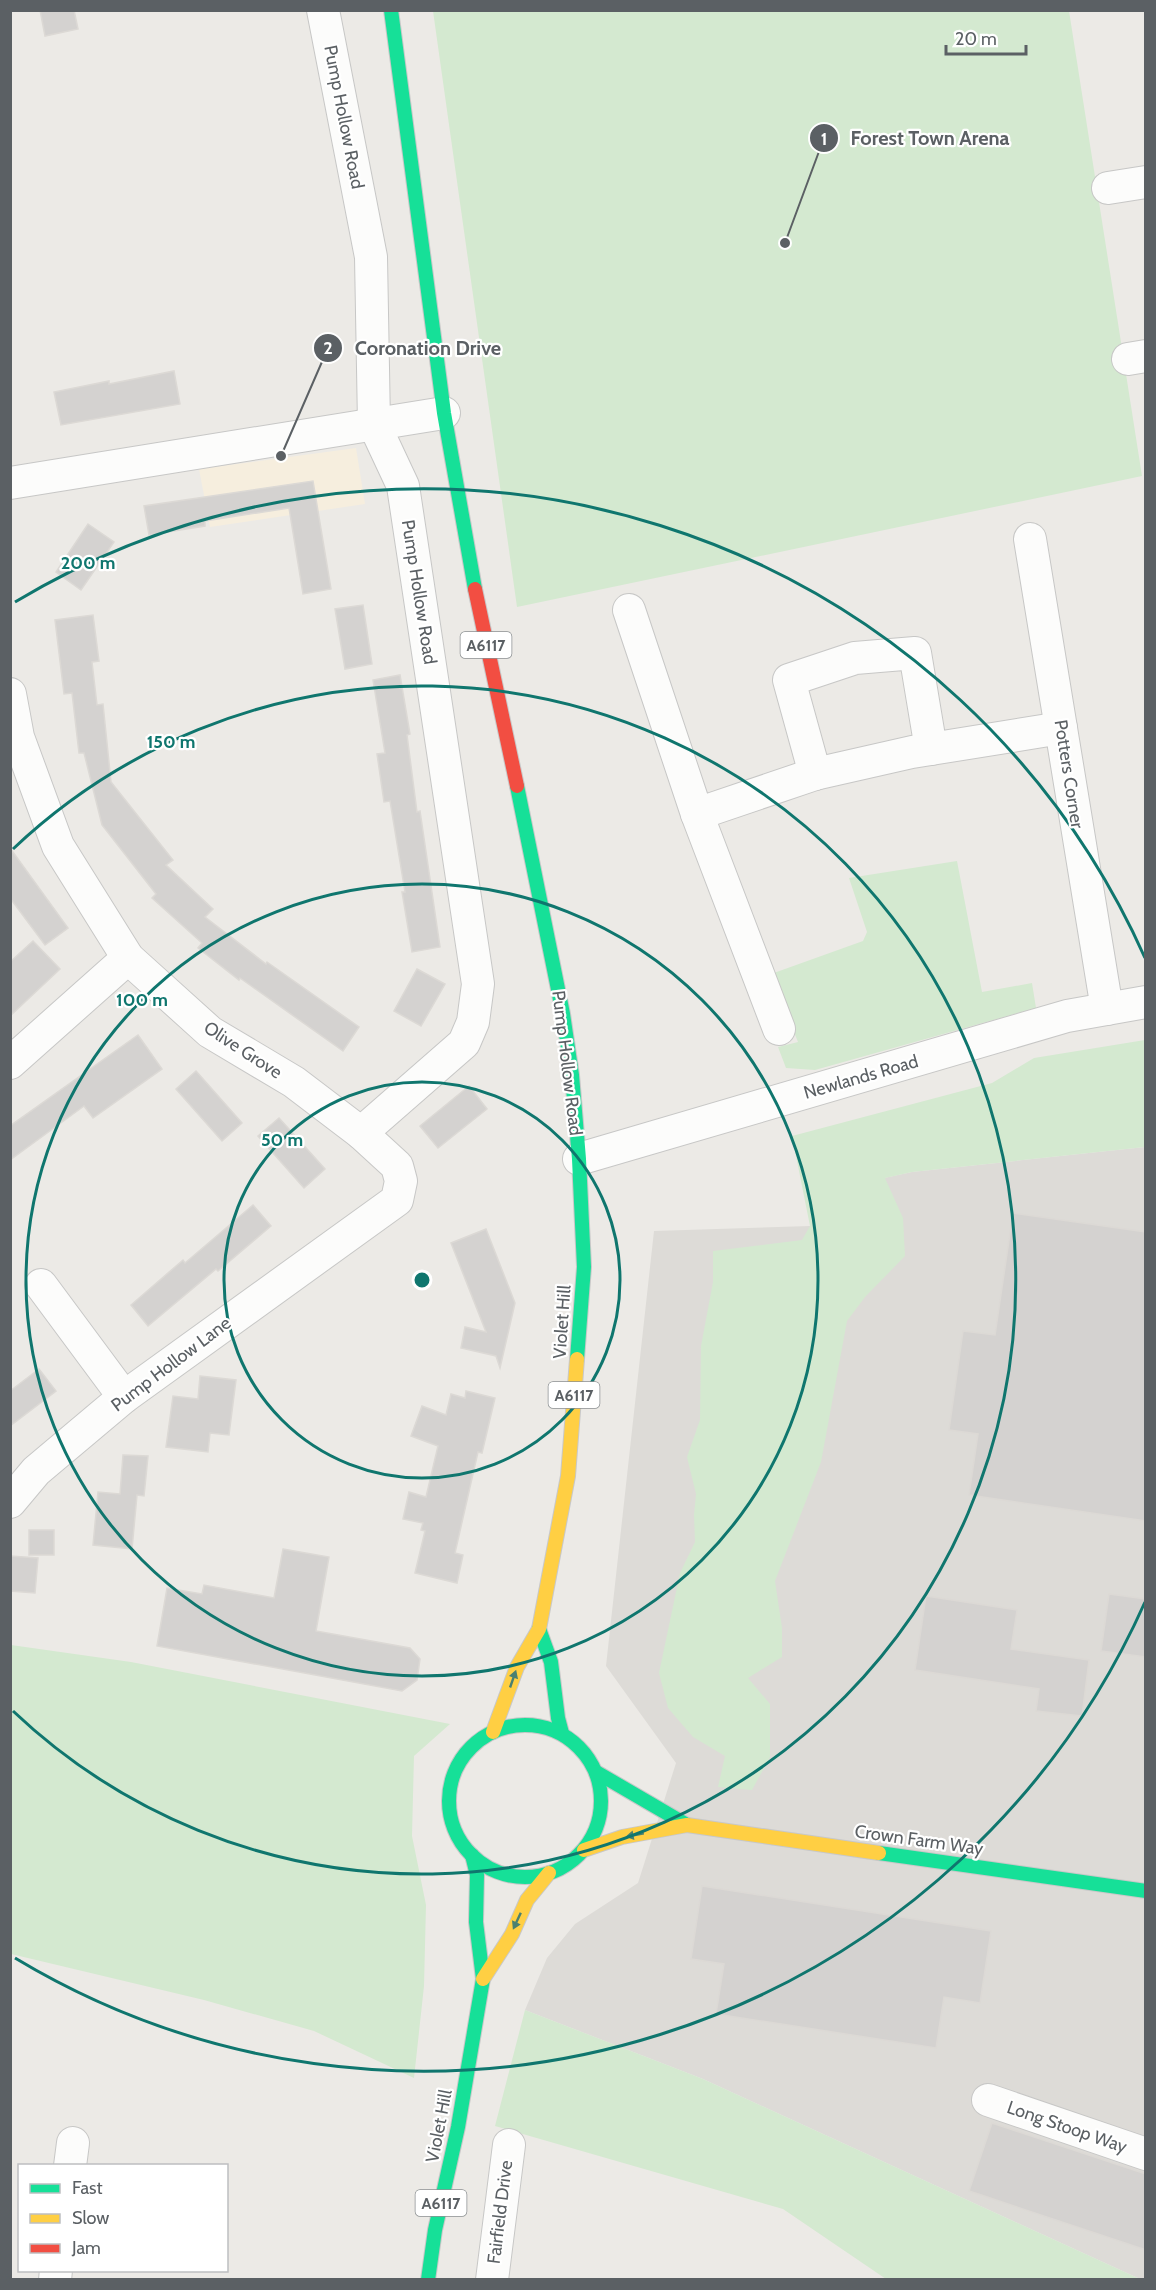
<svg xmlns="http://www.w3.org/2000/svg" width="1156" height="2290" font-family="Cabin,sans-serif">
	<rect width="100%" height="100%" fill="#eceae6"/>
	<path fill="#f6eede" d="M 356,448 L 365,504 L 210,527 L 199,469 Z"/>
	<path fill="#dddbd7" d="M 1145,1147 L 1145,2279 L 1140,2279 L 703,2079 L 525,2010 L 547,1958 L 575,1924 L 638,1883 L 676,1763 L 606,1666 L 654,1231 L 810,1226 L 884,1178 L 912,1172 Z"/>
	<g fill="#d4e9d0">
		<path d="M 433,11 L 1069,11 L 1142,476 L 517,607 Z"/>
		<path d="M 957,861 L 982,992 L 1032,983 L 1036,1008 L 815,1070 L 786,1068 L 778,1047 L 798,1042 L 771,974 L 863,941 L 867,932 L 849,878 Z"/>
		<path d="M 1145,1040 L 1145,1147 L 912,1172 L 885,1178 L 903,1218 L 905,1256 L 865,1297 L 847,1321 L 821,1462 L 775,1581 L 782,1628 L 782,1657 L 748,1678 L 770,1704 L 770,1757 L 752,1790 L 718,1787 L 725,1756 L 693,1737 L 668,1708 L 659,1673 L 680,1573 L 695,1542 L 694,1515 L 696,1494 L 687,1457 L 700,1420 L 701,1346 L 713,1282 L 713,1251 L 802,1240 L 810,1226 L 792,1136 L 992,1083 L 1034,1058 Z"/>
		<path d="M 11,1645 L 131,1662 L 450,1724 L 414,1756 L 412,1836 L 426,1905 L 424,1986 L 414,2078 L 314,2031 L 204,2000 L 11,1954 Z"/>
		<path d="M 525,2010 L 703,2079 L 1140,2279 L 886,2279 L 783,2209 L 495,2126 Z"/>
	</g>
	<g fill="#d4d2d0" stroke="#dcd9d5" stroke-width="1.5">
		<path d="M 40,10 L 74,10 L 78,29 L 45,36 Z"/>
		<path d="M 174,371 L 180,404 L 61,425 L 54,392 L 109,381 L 109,384 Z"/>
		<path d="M 313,481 L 331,589 L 303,594 L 289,508 L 205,521 L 205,526 L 149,535 L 144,506 Z"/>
		<path d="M 88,524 L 114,542 L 81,590 L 56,572 Z"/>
		<path d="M 363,605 L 372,664 L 345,669 L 335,609 Z"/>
		<path d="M 93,615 L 99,661 L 92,662 L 97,705 L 103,704 L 111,782 L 173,860 L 166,865 L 213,909 L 205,917 L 266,964 L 267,962 L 359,1027 L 343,1051 L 240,978 L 239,980 L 198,948 L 202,943 L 152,898 L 156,894 L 102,825 L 84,753 L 79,753 L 72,693 L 64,694 L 55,620 Z"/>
		<path d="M 400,675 L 410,734 L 407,735 L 417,812 L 420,811 L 440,947 L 412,952 L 402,892 L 405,892 L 390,801 L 384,802 L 377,754 L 385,753 L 373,680 Z"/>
		<path d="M 10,848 L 68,928 L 45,945 L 10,898 Z"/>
		<path d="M 33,941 L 60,969 L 10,1016 L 10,962 Z"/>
		<path d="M 417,969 L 445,984 L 421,1026 L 394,1011 Z"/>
		<path d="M 138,1035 L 162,1069 L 93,1118 L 84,1106 L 10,1160 L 10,1126 Z"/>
		<path d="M 196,1071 L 242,1123 L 222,1141 L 176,1089 Z"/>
		<path d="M 469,1086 L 487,1109 L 438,1148 L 420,1126 Z"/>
		<path d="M 279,1118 L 325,1169 L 304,1188 L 258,1136 Z"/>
		<path d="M 253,1205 L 271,1226 L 218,1271 L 216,1269 L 148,1326 L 131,1305 L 183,1260 L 185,1263 Z"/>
		<path d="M 1013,1213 L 1146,1232 L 1146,1521 L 969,1495 L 978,1434 L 949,1430 L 963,1331 L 995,1335 Z"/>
		<path d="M 486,1229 L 515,1303 L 500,1368 L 496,1356 L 461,1348 L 465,1327 L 486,1332 L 451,1243 Z"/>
		<path d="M 39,1369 L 56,1391 L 10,1426 L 10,1391 Z"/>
		<path d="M 200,1376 L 236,1380 L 229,1435 L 210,1433 L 208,1452 L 166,1447 L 173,1396 L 198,1399 Z"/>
		<path d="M 466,1391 L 495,1398 L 482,1453 L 478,1452 L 455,1553 L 463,1555 L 457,1583 L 415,1573 L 425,1531 L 421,1530 L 423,1523 L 403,1519 L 409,1492 L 426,1497 L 438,1446 L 411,1436 L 422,1406 L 446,1415 L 451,1394 L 465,1398 Z"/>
		<path d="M 123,1455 L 148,1456 L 144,1496 L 137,1495 L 132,1549 L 93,1545 L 98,1492 L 120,1494 Z"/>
		<rect x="29" y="1530" width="25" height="25"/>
		<path d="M 283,1549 L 329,1557 L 316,1631 L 410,1648 L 420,1659 L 417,1680 L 402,1691 L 157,1646 L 167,1588 L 202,1594 L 204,1585 L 274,1598 Z"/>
		<path d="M 10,1556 L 38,1558 L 35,1593 L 10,1591 Z"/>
		<path d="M 1109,1594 L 1146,1599 L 1146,1657 L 1101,1651 Z"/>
		<path d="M 926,1596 L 1017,1610 L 1011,1649 L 1089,1660 L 1082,1716 L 1036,1711 L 1039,1689 L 915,1670 Z"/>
		<path d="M 702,1886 L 991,1931 L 980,2003 L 944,1997 L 936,2048 L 716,2014 L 724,1964 L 691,1959 Z"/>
		<path d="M 992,2123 L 1146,2174 L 1146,2250 L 969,2191 Z"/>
	</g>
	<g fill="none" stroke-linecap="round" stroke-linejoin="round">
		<g stroke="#c7c7c6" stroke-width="34">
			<g id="street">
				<path d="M 323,10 L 371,257 L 374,424 L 403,486 L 478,984 L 473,1022 L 464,1043 L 361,1133"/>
				<path d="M 1108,188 L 1146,182"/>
				<path d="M 1128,359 L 1146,356"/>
				<path d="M 10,483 L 444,413"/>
				<path d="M 1030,539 L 1107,1009"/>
				<path d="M 629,610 L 697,814 L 779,1029"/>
				<path d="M 10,694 L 18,737 L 58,846 L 128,958 L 210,1032 L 294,1082 L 361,1133 L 397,1166 L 401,1181 L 397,1200 L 124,1397 L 36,1471 L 10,1502"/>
				<path d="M 815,774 L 789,680 L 855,658 L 915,653 L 931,749"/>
				<path d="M 697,814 L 815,774 L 912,752 L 1061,728"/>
				<path d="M 10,1063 L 128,958"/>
				<path d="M 579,1159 L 1067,1016 L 1146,1002"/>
				<path d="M 41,1285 L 124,1397"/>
				<path d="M 988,2100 L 1146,2154"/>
				<path d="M 70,2166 L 73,2143"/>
				<path d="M 55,2280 L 56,2270"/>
				<path d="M 492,2280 L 509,2145"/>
			</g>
		</g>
		<g stroke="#c8c8c8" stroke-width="16">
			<g id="fast">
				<path d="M 391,10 L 444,413 L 475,589"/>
				<path d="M 517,786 L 563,1014 L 572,1075 L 579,1159 L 584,1267 L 577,1359"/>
				<path d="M 539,1629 L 551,1662 L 558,1718 L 562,1733"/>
				<circle cx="525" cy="1801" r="76"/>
				<path d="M 596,1772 L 687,1825"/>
				<path d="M 879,1853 L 1146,1891"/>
				<path d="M 428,2280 L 435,2230 L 458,2127 L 483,1979 L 476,1922 L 477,1875 L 472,1855"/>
			</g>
		</g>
		<g stroke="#c8c8c8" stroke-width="16">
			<g id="slow">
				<path d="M 493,1732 L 517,1667 L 539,1629 L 568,1476 L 577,1359"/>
				<path d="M 584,1850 L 622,1837 L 687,1825 L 879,1853"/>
				<path d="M 483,1979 L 512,1934 L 527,1900 L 549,1873"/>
			</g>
		</g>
		<g stroke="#c8c8c8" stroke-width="16">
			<path id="jam" d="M 475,589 L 517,786"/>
		</g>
		<use href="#street" stroke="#fcfcfb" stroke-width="32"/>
		<use href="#fast" stroke="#16e098" stroke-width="14"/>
		<use href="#slow" stroke="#ffcf43" stroke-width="14"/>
		<use href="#jam" stroke="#f24e42" stroke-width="14"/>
	</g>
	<defs><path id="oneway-solid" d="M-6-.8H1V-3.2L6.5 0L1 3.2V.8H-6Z" transform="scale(1.5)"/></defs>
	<g fill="#4a8071">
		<use href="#oneway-solid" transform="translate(513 1679) rotate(-71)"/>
		<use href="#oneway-solid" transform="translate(635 1835) rotate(169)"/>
		<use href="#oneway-solid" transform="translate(517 1921) rotate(115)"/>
	</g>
	<g fill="none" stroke="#0f766e" stroke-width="3">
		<circle cx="422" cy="1280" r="198"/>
		<circle cx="422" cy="1280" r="396"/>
		<path d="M13 849A594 594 0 1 1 13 1711"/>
		<path d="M1145 1602A791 791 0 0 1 15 1958M15 602A791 791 0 0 1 1145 958"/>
	</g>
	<g text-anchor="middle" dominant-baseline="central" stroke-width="4.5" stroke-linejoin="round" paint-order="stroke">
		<g fill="#fff" stroke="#8c9092" stroke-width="1.5">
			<rect x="460.5" y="632" width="51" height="26" rx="4.5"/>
			<rect x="548.5" y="1382" width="51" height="26" rx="4.5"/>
			<rect x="415.5" y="2190" width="51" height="26" rx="4.5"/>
		</g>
		<g font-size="16" font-weight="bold" fill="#5b6064">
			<text x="486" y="645">A6117</text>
			<text x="574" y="1395">A6117</text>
			<text x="441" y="2203">A6117</text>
		</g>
		<g font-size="18" fill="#5b6064" stroke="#fff">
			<text transform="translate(344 117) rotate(79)">Pump Hollow Road</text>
			<text transform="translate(419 592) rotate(81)">Pump Hollow Road</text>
			<text transform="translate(1069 774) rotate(81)">Potters Corner</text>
			<text transform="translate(243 1050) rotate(33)">Olive Grove</text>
			<text transform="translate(567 1063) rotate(83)">Pump Hollow Road</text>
			<text transform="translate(861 1077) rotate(-16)">Newlands Road</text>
			<text transform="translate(562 1322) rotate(-86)">Violet Hill</text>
			<text transform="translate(171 1364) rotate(-37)">Pump Hollow Lane</text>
			<text transform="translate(919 1840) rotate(8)">Crown Farm Way</text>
			<text transform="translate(439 2126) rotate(-79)">Violet Hill</text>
			<text transform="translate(1067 2127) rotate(19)">Long Stoop Way</text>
			<text transform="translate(500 2212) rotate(-83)">Fairfield Drive</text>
		</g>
	</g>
	<circle cx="422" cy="1280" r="9" fill="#0f766e" stroke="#fff" stroke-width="3"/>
	<g font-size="18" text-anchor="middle" font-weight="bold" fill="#0f766e" stroke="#fff" stroke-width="4.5" stroke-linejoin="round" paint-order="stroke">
		<text x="88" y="569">200 m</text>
		<text x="171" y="748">150 m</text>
		<text x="142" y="1006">100 m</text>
		<text x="282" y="1146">50 m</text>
	</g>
	<path fill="none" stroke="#5b6064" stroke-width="2" d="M785 243L824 138M281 456L328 348"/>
	<g fill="#5b6064" stroke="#fff" stroke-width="2">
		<circle cx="785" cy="243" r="6"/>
		<circle cx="281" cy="456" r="6"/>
		<circle cx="824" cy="138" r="15"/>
		<circle cx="328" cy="348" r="15"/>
	</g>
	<g font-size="18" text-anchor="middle" font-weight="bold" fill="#fff">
		<text x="824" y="145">1</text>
		<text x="328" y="354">2</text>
	</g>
	<g font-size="20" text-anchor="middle" font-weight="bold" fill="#5b6064" stroke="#fff" stroke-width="4.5" stroke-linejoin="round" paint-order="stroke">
		<text x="930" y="145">Forest Town Arena</text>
		<text x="428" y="355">Coronation Drive</text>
	</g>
	<rect width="1156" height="2290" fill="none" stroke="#5b6064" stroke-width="24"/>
	<rect x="18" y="2164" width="210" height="108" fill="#ffffff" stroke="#bdbfc1" stroke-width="1.5"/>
	<rect x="30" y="2184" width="30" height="9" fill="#16e098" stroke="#bdbfc1" stroke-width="1.5"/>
	<text x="72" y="2194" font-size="18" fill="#5b6064">Fast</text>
	<rect x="30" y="2214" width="30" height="9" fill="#ffcf43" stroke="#bdbfc1" stroke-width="1.5"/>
	<text x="72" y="2224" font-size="18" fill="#5b6064">Slow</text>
	<rect x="30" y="2244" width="30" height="9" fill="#f24e42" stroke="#bdbfc1" stroke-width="1.5"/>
	<text x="72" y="2254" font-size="18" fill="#5b6064">Jam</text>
	<path d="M946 45v9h80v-9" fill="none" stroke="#5b6064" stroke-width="3"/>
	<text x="955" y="45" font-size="18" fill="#5b6064" stroke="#ffffff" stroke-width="4.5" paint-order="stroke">20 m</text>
</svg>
